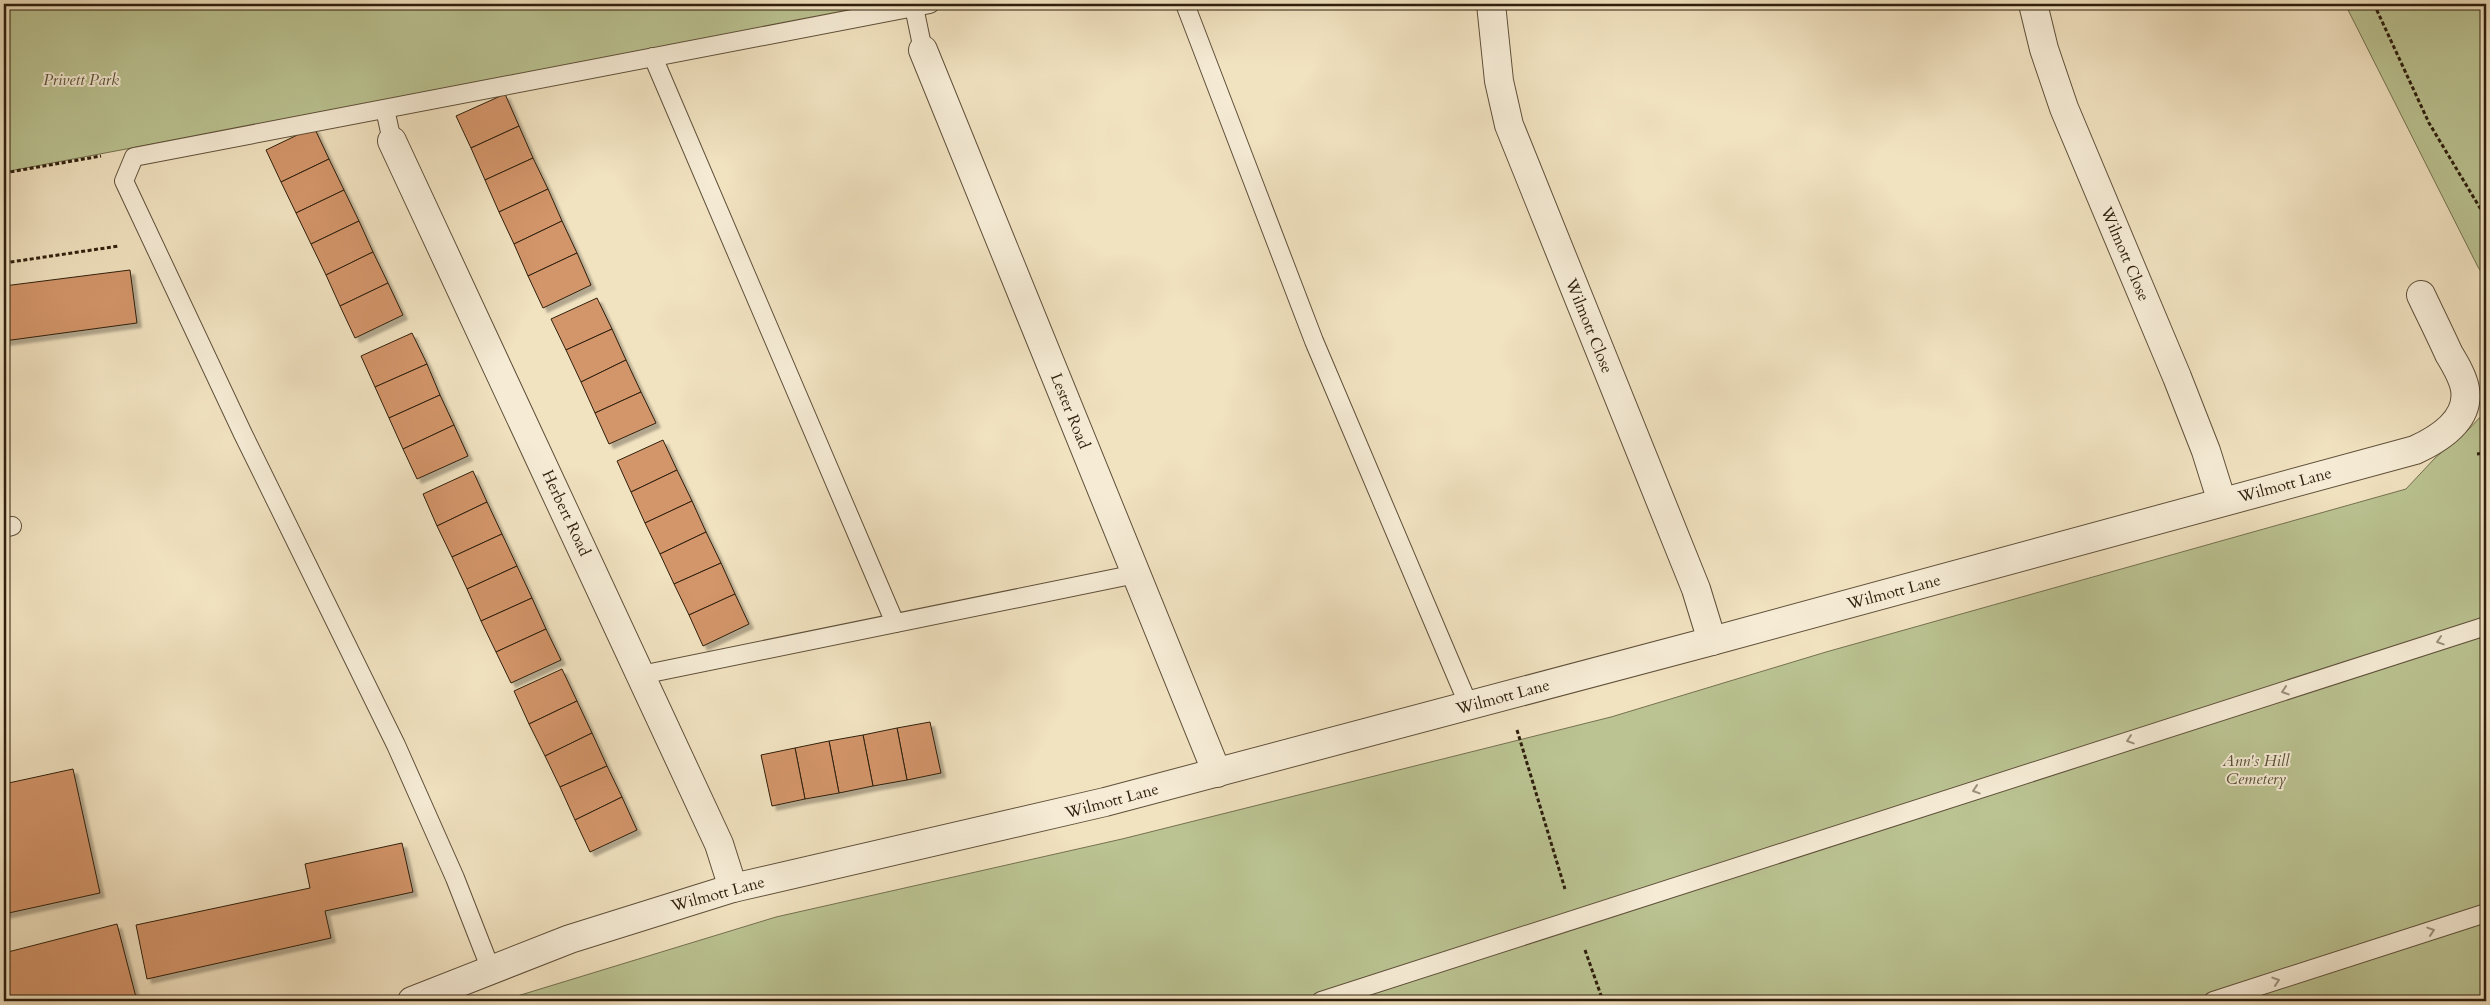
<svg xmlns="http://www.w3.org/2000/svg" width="2490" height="1005" font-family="Cardo,serif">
	<defs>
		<filter id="shadow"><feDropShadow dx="4.5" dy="4.5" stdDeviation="1" flood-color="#0004"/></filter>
	</defs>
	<rect width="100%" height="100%" fill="#f1e2c0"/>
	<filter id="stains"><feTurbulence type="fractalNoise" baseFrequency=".004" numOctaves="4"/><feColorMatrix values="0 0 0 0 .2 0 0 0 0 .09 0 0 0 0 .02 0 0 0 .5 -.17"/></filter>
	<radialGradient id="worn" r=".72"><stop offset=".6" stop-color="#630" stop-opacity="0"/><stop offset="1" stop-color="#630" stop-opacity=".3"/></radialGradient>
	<g fill="#bbc392" stroke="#747150">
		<path d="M 4,4 L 910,4 L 817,19 L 4,172 Z"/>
		<path d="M 2345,4 L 2486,4 L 2486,279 L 2478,267 Z"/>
		<path d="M 2486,411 L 2486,1001 L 501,1001 L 776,917 L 1122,839 L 1611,717 L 1826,652 L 2406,489 L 2435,458 L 2467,431 Z"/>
	</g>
	<g fill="#d3956b" stroke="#2e1f0d" filter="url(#shadow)">
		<path d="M 505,94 L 519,126 L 471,148 L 456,116 Z"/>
		<path d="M 519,126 L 533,158 L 485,180 L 471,148 Z"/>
		<path d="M 314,127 L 329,159 L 281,182 L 266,150 Z"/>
		<path d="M 533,158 L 548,189 L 499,212 L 485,180 Z"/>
		<path d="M 329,159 L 344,190 L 296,213 L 281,182 Z"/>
		<path d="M 548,189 L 562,221 L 514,244 L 499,212 Z"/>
		<path d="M 344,190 L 359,221 L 311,244 L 296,213 Z"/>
		<path d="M 359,221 L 373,252 L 326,275 L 311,244 Z"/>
		<path d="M 562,221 L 577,253 L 528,276 L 514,244 Z"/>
		<path d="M 373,252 L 388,283 L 340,306 L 326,275 Z"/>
		<path d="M 577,253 L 591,285 L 543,308 L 528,276 Z"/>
		<path d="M 130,270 L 137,323 L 4,341 L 4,286 Z"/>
		<path d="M 388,283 L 403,315 L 355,338 L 340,306 Z"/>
		<path d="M 597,298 L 612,329 L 566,350 L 551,319 Z"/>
		<path d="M 612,329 L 626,360 L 581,382 L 566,350 Z"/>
		<path d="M 412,333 L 427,364 L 375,387 L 361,356 Z"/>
		<path d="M 626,360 L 641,392 L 595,413 L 581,382 Z"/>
		<path d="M 427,364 L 440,395 L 389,418 L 375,387 Z"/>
		<path d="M 641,392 L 656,423 L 609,444 L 595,413 Z"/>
		<path d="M 440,395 L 454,425 L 403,449 L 389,418 Z"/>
		<path d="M 454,425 L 468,456 L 417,479 L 403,449 Z"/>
		<path d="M 663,440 L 677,470 L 631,492 L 617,461 Z"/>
		<path d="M 677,470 L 692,501 L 645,523 L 631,492 Z"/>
		<path d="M 473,471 L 487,502 L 437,526 L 423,494 Z"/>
		<path d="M 692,501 L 706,532 L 660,554 L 645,523 Z"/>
		<path d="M 487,502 L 502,534 L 452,557 L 437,526 Z"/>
		<path d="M 706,532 L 721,563 L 674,584 L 660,554 Z"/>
		<path d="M 502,534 L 517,566 L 467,589 L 452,557 Z"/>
		<path d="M 721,563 L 735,594 L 689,615 L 674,584 Z"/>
		<path d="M 517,566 L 532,598 L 481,621 L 467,589 Z"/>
		<path d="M 735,594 L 749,624 L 703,646 L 689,615 Z"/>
		<path d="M 532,598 L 546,629 L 496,652 L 481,621 Z"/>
		<path d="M 546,629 L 561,660 L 511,683 L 496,652 Z"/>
		<path d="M 562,669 L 577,701 L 529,724 L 514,691 Z"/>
		<path d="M 577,701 L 592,733 L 545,756 L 529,724 Z"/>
		<path d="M 930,722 L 941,773 L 907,780 L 897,728 Z"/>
		<path d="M 897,728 L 907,780 L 873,786 L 863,735 Z"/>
		<path d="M 592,733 L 607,766 L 560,787 L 545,756 Z"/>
		<path d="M 863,735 L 873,786 L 839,793 L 829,741 Z"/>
		<path d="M 829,741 L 839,793 L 805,799 L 795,748 Z"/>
		<path d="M 795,748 L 805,799 L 772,806 L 761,755 Z"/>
		<path d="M 607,766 L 622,797 L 575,820 L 560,787 Z"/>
		<path d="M 73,769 L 100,893 L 4,914 L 4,784 Z"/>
		<path d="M 622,797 L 637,830 L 590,852 L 575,820 Z"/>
		<path d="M 402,843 L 413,892 L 325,911 L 331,938 L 147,979 L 136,925 L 310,888 L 305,864 Z"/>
		<path d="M 117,924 L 137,1001 L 9,1001 L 4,980 L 4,953 Z"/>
	</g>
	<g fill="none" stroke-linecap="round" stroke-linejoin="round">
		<g stroke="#5f503a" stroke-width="20">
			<g id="lane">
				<path d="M 1185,4 L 1314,341 L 1469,706"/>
				<path d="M 914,7 L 923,50"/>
				<path d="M 653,57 L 895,623"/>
				<path d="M 385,109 L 392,141"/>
				<path d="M 4,528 L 12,526"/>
				<path d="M 641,675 L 1136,574"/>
				<path d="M 491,970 L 455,878 L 396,745 L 243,434 L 124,181 L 134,157 L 930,4"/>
				<path d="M 1321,1001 L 2486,626"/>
				<path d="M 2213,1001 L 2486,913"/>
			</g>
		</g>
		<g stroke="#5f503a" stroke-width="30">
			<g id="street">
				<path d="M 1491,4 L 1499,81 L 1509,125 L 1696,589 L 1712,641"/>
				<path d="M 2033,4 L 2044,49 L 2064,108 L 2177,377 L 2206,451 L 2222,502"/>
				<path d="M 923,50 L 1217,773"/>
				<path d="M 392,141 L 719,844 L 733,888"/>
				<path d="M 412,1001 L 570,939 L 733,888 L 1105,802 L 1712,641 L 2415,450 C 2439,439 2470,420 2465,389 C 2463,377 2455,364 2449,354 C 2440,334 2430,314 2421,295"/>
			</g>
		</g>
		<g stroke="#2e1f0d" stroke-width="3" stroke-dasharray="4 2.5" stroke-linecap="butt">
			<path d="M 2374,4 L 2429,123 L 2486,218"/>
			<path d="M 4,173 L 101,156"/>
			<path d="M 4,263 L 119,246"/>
			<path d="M 2477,454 L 2486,453"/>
			<path d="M 1517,730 L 1565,889"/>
			<path d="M 1585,950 L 1603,1001"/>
		</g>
		<use href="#lane" stroke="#f6ecd6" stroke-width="18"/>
		<use href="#street" stroke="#f6ecd6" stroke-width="28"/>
	</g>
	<defs><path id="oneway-chevron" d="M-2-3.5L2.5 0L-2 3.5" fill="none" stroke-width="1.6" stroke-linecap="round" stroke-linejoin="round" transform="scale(1.25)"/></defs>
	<g stroke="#9c907c">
		<use href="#oneway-chevron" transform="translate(2440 641) rotate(162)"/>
		<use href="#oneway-chevron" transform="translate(2285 691) rotate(162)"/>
		<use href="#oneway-chevron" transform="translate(2130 740) rotate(162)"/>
		<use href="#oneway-chevron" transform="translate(1976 790) rotate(162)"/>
		<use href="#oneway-chevron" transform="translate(2431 931) rotate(-18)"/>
		<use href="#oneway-chevron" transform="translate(2276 981) rotate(-18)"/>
	</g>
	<g text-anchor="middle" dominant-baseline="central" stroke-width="4" stroke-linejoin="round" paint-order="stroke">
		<g font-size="16" font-style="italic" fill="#585035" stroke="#f6ecd6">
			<text x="81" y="80">Privett Park</text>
			<text x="2256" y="761">Ann's Hill<tspan x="2256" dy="18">Cemetery</tspan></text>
		</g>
		<g font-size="16" fill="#2e1f0d" stroke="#f6ecd6">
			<text transform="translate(2125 254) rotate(67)">Wilmott Close</text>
			<text transform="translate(1589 326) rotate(68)">Wilmott Close</text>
			<text transform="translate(1070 411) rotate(68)">Lester Road</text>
			<text transform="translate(2285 485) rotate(-15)">Wilmott Lane</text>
			<text transform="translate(566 513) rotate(65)">Herbert Road</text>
			<text transform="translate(1894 592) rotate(-15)">Wilmott Lane</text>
			<text transform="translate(1503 697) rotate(-15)">Wilmott Lane</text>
			<text transform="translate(1112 801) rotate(-15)">Wilmott Lane</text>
			<text transform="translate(718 894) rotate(-15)">Wilmott Lane</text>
		</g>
	</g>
	<rect width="2490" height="1005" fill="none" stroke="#f1e2c0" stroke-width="20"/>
	<rect x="5" y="5" width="2480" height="995" fill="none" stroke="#2e1f0d" stroke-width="2.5"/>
	<rect x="10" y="10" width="2470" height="985" fill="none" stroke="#2e1f0d"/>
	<rect width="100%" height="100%" filter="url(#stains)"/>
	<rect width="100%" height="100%" fill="url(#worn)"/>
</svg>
